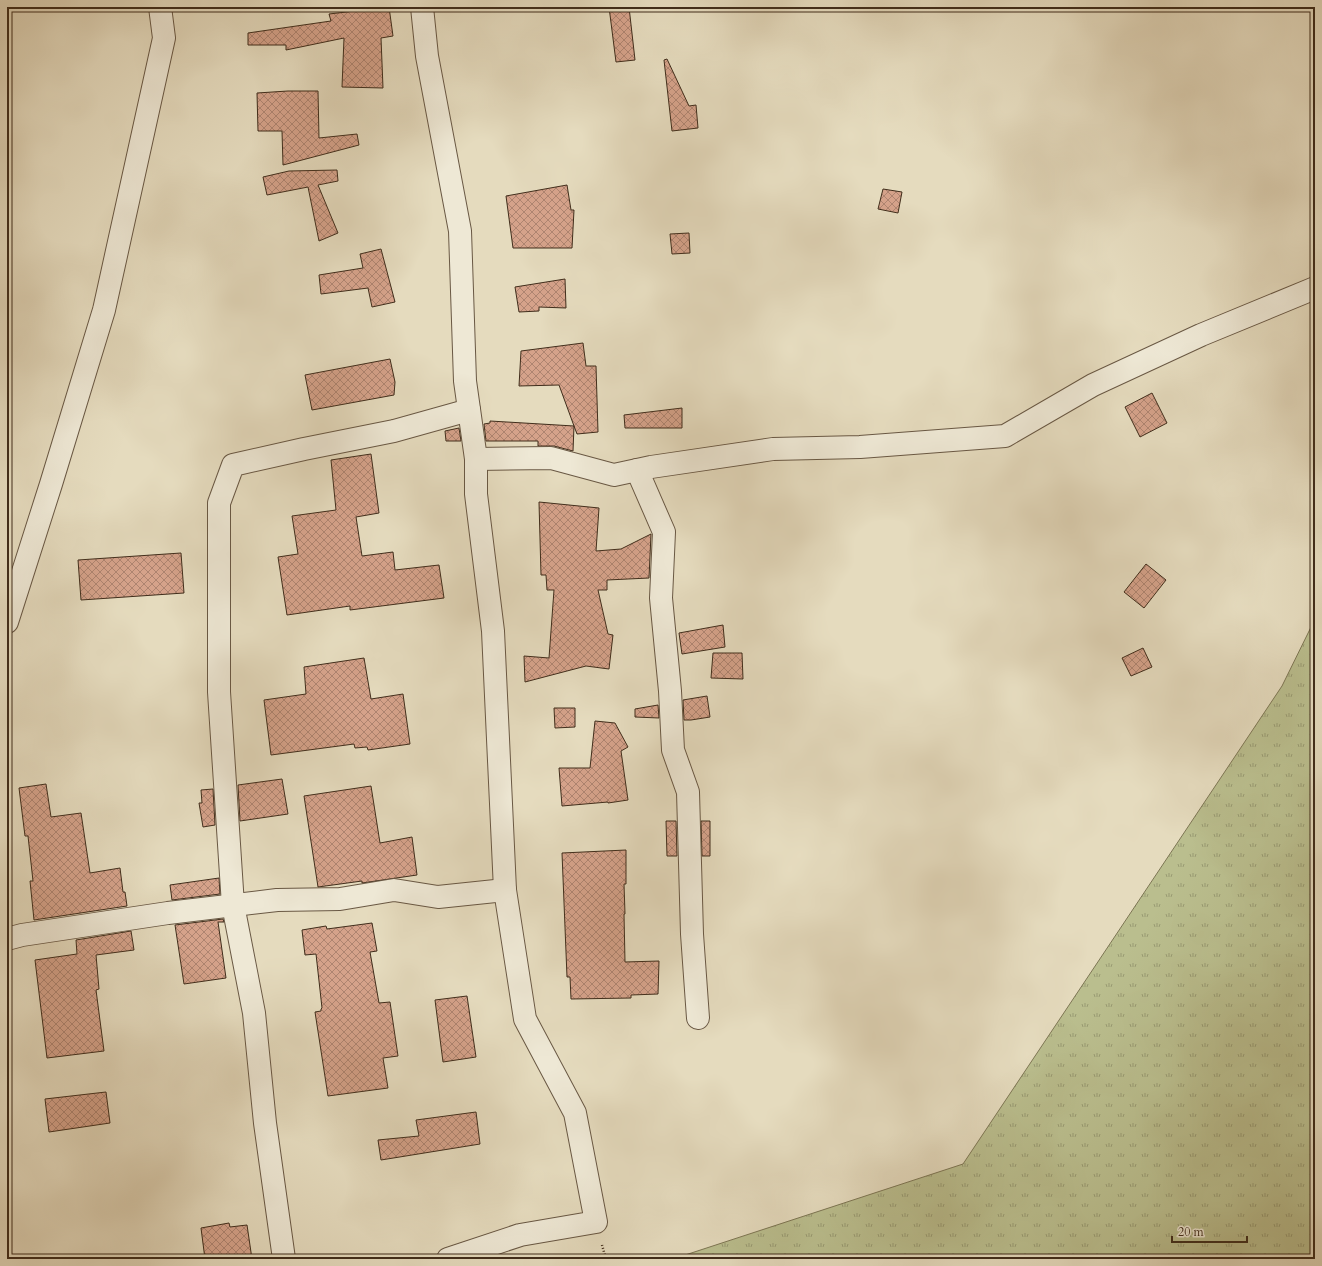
<svg xmlns="http://www.w3.org/2000/svg" width="1322" height="1266" font-family="Cardo,serif">
	<defs>
		<pattern id="grass-tufts" width="24" height="20" patternUnits="userSpaceOnUse"><rect width="24" height="20" fill="#babe8e"/><path d="M3 7l-1-3M5 7V3M7 7l1-3M15 17l-1-3M17 17v-4M19 17l1-3" fill="none" stroke="#999b73"/></pattern>
		<pattern id="building-cross-hatch" width="8" height="8" patternUnits="userSpaceOnUse"><rect width="8" height="8" fill="#d5a28a"/><path d="M0 0l8 8M0 8l8-8" fill="none" stroke="#ae8470"/></pattern>
	</defs>
	<rect width="100%" height="100%" fill="#e5dbbe"/>
	<filter id="stains"><feTurbulence type="fractalNoise" baseFrequency=".005" numOctaves="4"/><feColorMatrix values="0 0 0 0 .2 0 0 0 0 .09 0 0 0 0 .02 0 0 0 .5 -.17"/></filter>
	<radialGradient id="worn" r=".72"><stop offset=".6" stop-color="#630" stop-opacity="0"/><stop offset="1" stop-color="#630" stop-opacity=".3"/></radialGradient>
	<path fill="url(#grass-tufts)" stroke="#7d7654" d="M 1315,619 L 1315,1259 L 673,1259 L 963,1164 L 1282,686 Z"/>
	<g fill="url(#building-cross-hatch)" stroke="#402d1b">
		<path d="M 389,7 L 393,36 L 381,38 L 383,88 L 342,87 L 344,38 L 286,50 L 286,45 L 248,45 L 248,33 L 331,21 L 329,14 Z"/>
		<path d="M 609,7 L 629,7 L 635,60 L 616,62 Z"/>
		<path d="M 667,59 L 689,106 L 696,105 L 698,128 L 672,131 L 664,60 Z"/>
		<path d="M 288,91 L 318,91 L 319,138 L 357,134 L 359,145 L 283,165 L 282,131 L 258,131 L 257,93 Z"/>
		<path d="M 337,170 L 338,181 L 318,185 L 338,233 L 319,241 L 308,187 L 267,195 L 263,177 L 289,171 Z"/>
		<path d="M 567,185 L 571,210 L 574,210 L 572,248 L 513,248 L 506,196 Z"/>
		<path d="M 883,189 L 902,192 L 898,213 L 878,209 Z"/>
		<path d="M 689,233 L 690,253 L 672,254 L 670,234 Z"/>
		<path d="M 381,249 L 395,302 L 372,307 L 368,288 L 321,294 L 319,275 L 363,268 L 360,254 Z"/>
		<path d="M 565,279 L 566,308 L 539,307 L 539,311 L 519,312 L 515,287 Z"/>
		<path d="M 583,343 L 586,366 L 596,366 L 598,432 L 577,434 L 574,426 L 573,451 L 554,446 L 538,446 L 538,441 L 486,441 L 484,424 L 490,423 L 490,421 L 574,426 L 559,385 L 519,386 L 521,351 Z"/>
		<path d="M 390,359 L 395,382 L 394,395 L 312,410 L 305,375 Z"/>
		<path d="M 1152,393 L 1167,423 L 1140,437 L 1125,407 Z"/>
		<path d="M 682,408 L 682,428 L 625,428 L 624,415 Z"/>
		<path d="M 459,428 L 461,441 L 446,441 L 445,431 Z"/>
		<path d="M 371,454 L 379,513 L 356,517 L 362,556 L 393,552 L 395,570 L 439,565 L 444,598 L 350,610 L 350,606 L 287,615 L 278,557 L 298,554 L 292,516 L 336,510 L 331,460 Z"/>
		<path d="M 539,502 L 599,508 L 596,551 L 621,549 L 651,534 L 649,578 L 607,580 L 607,590 L 598,590 L 608,634 L 613,635 L 609,669 L 586,666 L 525,682 L 524,656 L 549,658 L 554,590 L 547,590 L 546,575 L 541,575 Z"/>
		<path d="M 181,553 L 184,593 L 81,600 L 78,560 Z"/>
		<path d="M 1146,564 L 1166,580 L 1144,608 L 1124,592 Z"/>
		<path d="M 723,625 L 725,647 L 682,654 L 679,633 Z"/>
		<path d="M 1143,648 L 1152,667 L 1131,676 L 1122,658 Z"/>
		<path d="M 713,653 L 742,653 L 743,679 L 711,678 Z"/>
		<path d="M 364,658 L 371,699 L 403,694 L 410,744 L 368,750 L 367,747 L 355,748 L 354,744 L 271,755 L 264,700 L 306,694 L 304,667 Z"/>
		<path d="M 707,696 L 710,717 L 691,720 L 684,720 L 683,700 Z"/>
		<path d="M 658,705 L 659,718 L 635,717 L 635,709 Z"/>
		<path d="M 554,708 L 575,708 L 575,727 L 555,728 Z"/>
		<path d="M 595,721 L 615,723 L 628,747 L 621,751 L 628,800 L 608,803 L 608,802 L 562,806 L 559,768 L 590,768 Z"/>
		<path d="M 282,779 L 288,814 L 240,821 L 238,785 Z"/>
		<path d="M 46,784 L 51,817 L 81,813 L 90,873 L 120,868 L 123,892 L 125,892 L 127,906 L 34,920 L 30,881 L 33,881 L 28,836 L 25,836 L 19,788 Z"/>
		<path d="M 371,786 L 380,843 L 412,837 L 417,875 L 362,883 L 362,881 L 318,887 L 304,796 Z"/>
		<path d="M 213,789 L 215,825 L 203,827 L 199,803 L 202,803 L 201,790 Z"/>
		<path d="M 666,821 L 676,821 L 677,856 L 667,856 Z"/>
		<path d="M 701,821 L 710,821 L 710,856 L 702,856 Z"/>
		<path d="M 626,850 L 626,884 L 624,884 L 625,914 L 624,914 L 625,962 L 659,961 L 658,994 L 631,995 L 631,998 L 571,999 L 570,977 L 567,977 L 562,853 Z"/>
		<path d="M 219,878 L 220,894 L 172,900 L 170,885 Z"/>
		<path d="M 223,919 L 224,922 L 218,922 L 226,978 L 184,984 L 175,925 Z"/>
		<path d="M 372,923 L 377,951 L 370,952 L 379,1003 L 390,1002 L 398,1056 L 383,1058 L 388,1088 L 328,1096 L 315,1012 L 321,1011 L 321,1009 L 322,1008 L 316,954 L 305,955 L 302,930 L 326,926 L 327,929 Z"/>
		<path d="M 131,931 L 134,950 L 96,955 L 99,989 L 96,990 L 104,1051 L 47,1058 L 35,960 L 77,954 L 76,940 Z"/>
		<path d="M 467,996 L 476,1057 L 443,1062 L 435,1000 Z"/>
		<path d="M 106,1092 L 110,1123 L 49,1132 L 45,1099 Z"/>
		<path d="M 476,1112 L 480,1144 L 381,1160 L 378,1140 L 419,1136 L 416,1120 Z"/>
		<path d="M 229,1223 L 230,1227 L 247,1225 L 252,1259 L 205,1259 L 201,1228 Z"/>
	</g>
	<g fill="none" stroke-linecap="round" stroke-linejoin="round">
		<g stroke="#695844" stroke-width="24">
			<g id="street">
				<path d="M 422,7 L 427,56 L 460,231 L 465,381 L 476,459 L 476,494 L 493,631 L 505,890 L 525,1019 L 575,1113 L 596,1222 L 520,1235 L 448,1259"/>
				<path d="M 476,459 L 551,458 L 614,475 L 651,467 L 773,449 L 860,447 L 1005,436 L 1093,385 L 1201,335 L 1315,288"/>
				<path d="M 637,470 L 664,532 L 661,598 L 670,691 L 673,750 L 688,792 L 692,934 L 698,1018"/>
				<path d="M 7,622 L 51,484 L 104,310 L 164,38 L 160,7"/>
				<path d="M 7,939 L 22,935 L 168,913 L 277,900 L 340,899 L 394,890 L 438,897 L 505,890"/>
				<path d="M 284,1259 L 265,1123 L 254,1013 L 233,905 L 219,692 L 219,503 L 233,465 L 304,449 L 394,431 L 469,410"/>
			</g>
		</g>
		<path stroke="#402d1b" stroke-width="2.5" stroke-dasharray="1 2" stroke-linecap="butt" d="M 602,1245 L 606,1259"/>
		<use href="#street" stroke="#eee8d5" stroke-width="22"/>
	</g>
	<rect width="1322" height="1266" fill="none" stroke="#e5dbbe" stroke-width="24"/>
	<rect x="8" y="8" width="1306" height="1250" fill="none" stroke="#402d1b" stroke-width="2"/>
	<rect x="12" y="12" width="1298" height="1242" fill="none" stroke="#402d1b"/>
	<path d="M1172 1236v6h75v-6" fill="none" stroke="#402d1b" stroke-width="2"/>
	<text x="1178" y="1236" font-size="12" fill="#402d1b" stroke="#eee8d5" stroke-width="3" paint-order="stroke">20 m</text>
	<rect width="100%" height="100%" filter="url(#stains)"/>
	<rect width="100%" height="100%" fill="url(#worn)"/>
</svg>
